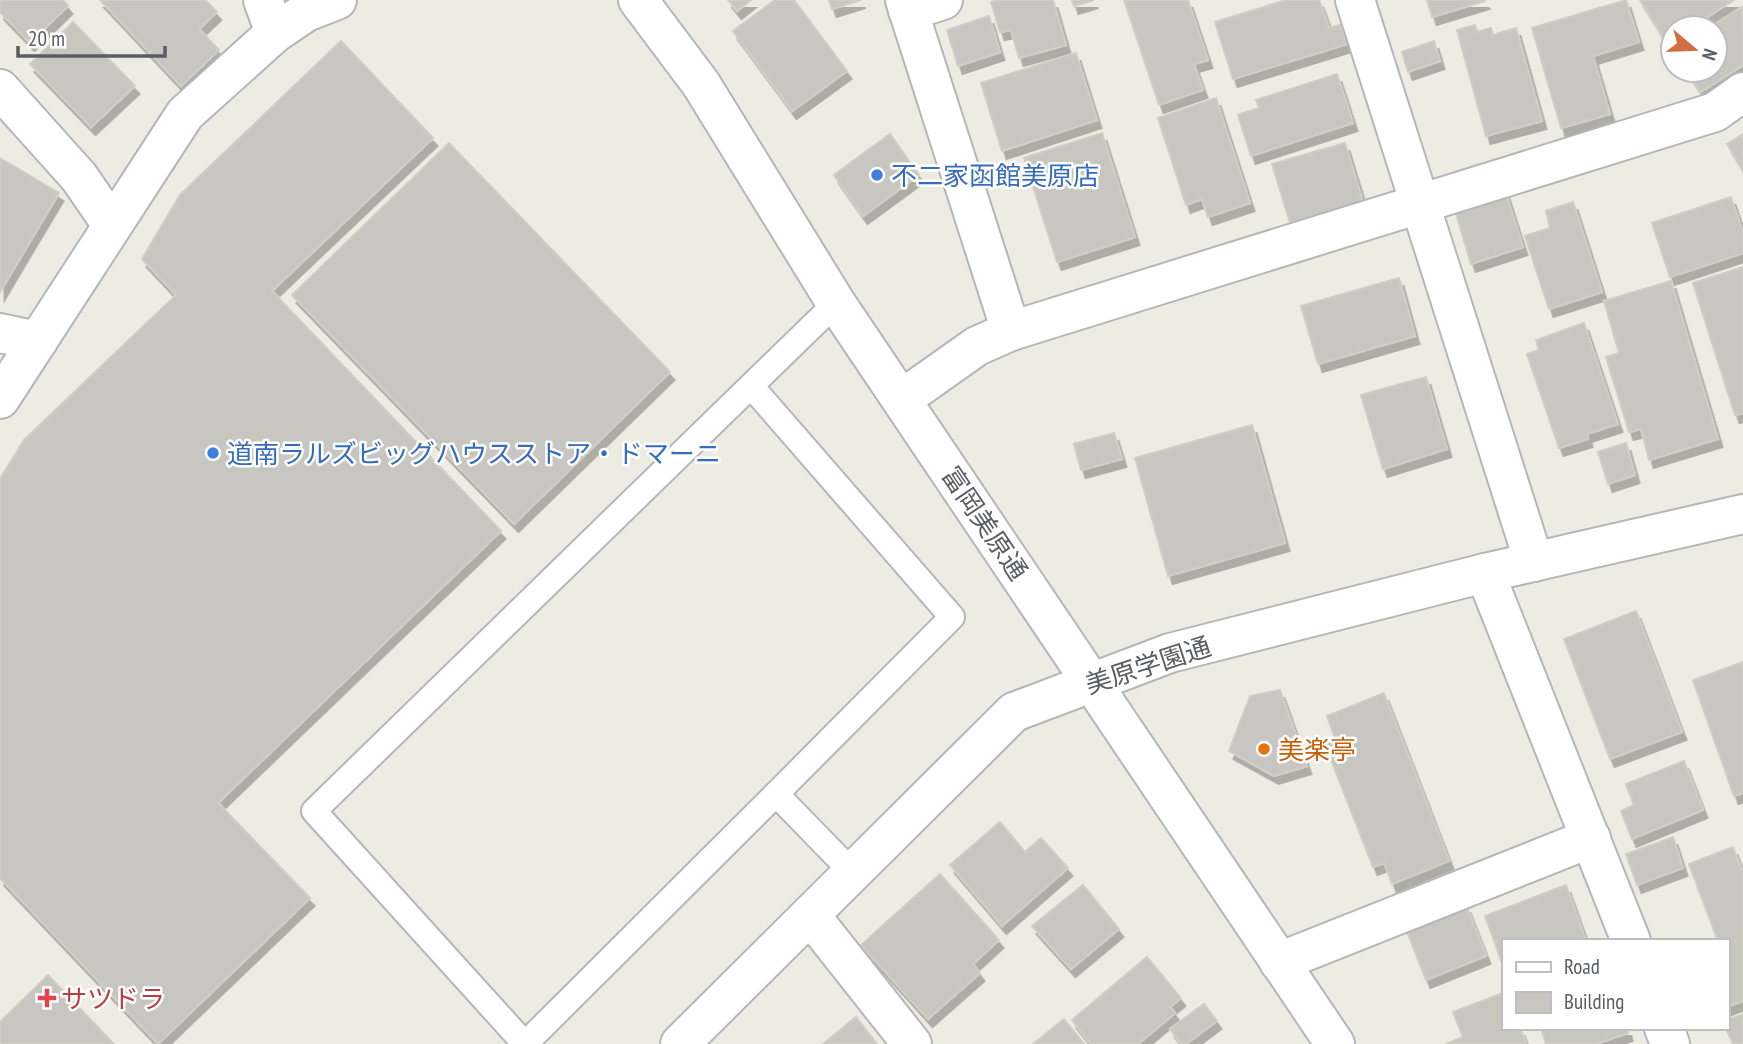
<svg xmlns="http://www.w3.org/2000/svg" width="1743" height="1044" font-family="'PT Sans Narrow','Noto Sans JP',sans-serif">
	<defs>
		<filter id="shadow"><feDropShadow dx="4.5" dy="8" stdDeviation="0" flood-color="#0004"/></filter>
	</defs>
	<rect width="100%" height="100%" fill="#ecece3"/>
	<g fill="#c7c6c0" stroke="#d0cec2" stroke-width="2" filter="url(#shadow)">
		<path d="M 0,0 L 63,0 L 68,6 L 30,43 L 0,12 Z"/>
		<path d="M 100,0 L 205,0 L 217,12 L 199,29 L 219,50 L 181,86 Z"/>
		<path d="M 728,0 L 751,0 L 737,11 Z"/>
		<path d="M 775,0 L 794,0 L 847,71 L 792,111 L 733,31 Z"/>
		<path d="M 829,0 L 861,0 L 832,9 Z"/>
		<path d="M 998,0 L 1053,0 L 1066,45 L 1019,58 L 1011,30 L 1000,32 L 991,2 Z"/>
		<path d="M 1072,0 L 1094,0 L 1074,6 Z"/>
		<path d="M 1124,0 L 1188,0 L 1208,60 L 1194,64 L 1203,90 L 1159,105 Z"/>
		<path d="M 1286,0 L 1319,0 L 1329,28 L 1340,25 L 1347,44 L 1233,79 L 1215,22 Z"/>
		<path d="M 1427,0 L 1484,0 L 1485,1 L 1432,17 Z"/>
		<path d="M 1626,0 L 1639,42 L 1593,56 L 1610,114 L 1561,128 L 1532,28 Z"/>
		<path d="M 1640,0 L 1734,0 L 1690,28 L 1673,28 L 1673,39 L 1667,43 Z"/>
		<path d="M 1742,7 L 1743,65 L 1701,92 L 1686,70 L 1715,70 L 1715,28 L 1709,28 Z"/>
		<path d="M 989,16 L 1000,52 L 958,66 L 947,30 Z"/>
		<path d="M 73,22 L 135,86 L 91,127 L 30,64 Z"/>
		<path d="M 1475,25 L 1477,32 L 1491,28 L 1493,35 L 1516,28 L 1542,121 L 1486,136 L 1457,30 Z"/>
		<path d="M 341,41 L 433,138 L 272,291 L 501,531 L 218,803 L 310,898 L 158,1044 L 0,878 L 0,479 L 24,440 L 176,295 L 142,259 L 180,195 Z"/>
		<path d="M 1434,41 L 1440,61 L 1408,72 L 1402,52 Z"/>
		<path d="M 1076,53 L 1097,120 L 1002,151 L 981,83 Z"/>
		<path d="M 1337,74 L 1353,123 L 1251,156 L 1238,115 L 1259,108 L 1256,100 Z"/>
		<path d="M 1216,98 L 1250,203 L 1208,217 L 1202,199 L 1186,205 L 1158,118 Z"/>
		<path d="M 1102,133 L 1135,237 L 1057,262 L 1024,158 Z"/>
		<path d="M 890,134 L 919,175 L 863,216 L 834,175 Z"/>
		<path d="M 1743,134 L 1743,170 L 1727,144 Z"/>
		<path d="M 449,143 L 670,372 L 514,524 L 292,295 Z"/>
		<path d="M 1345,143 L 1363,202 L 1290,223 L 1272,164 Z"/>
		<path d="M 0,158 L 59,193 L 0,292 Z"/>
		<path d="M 1505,191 L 1523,247 L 1471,264 L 1454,207 Z"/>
		<path d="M 1731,197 L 1743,233 L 1743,253 L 1670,277 L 1652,223 Z"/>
		<path d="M 1573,202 L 1602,292 L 1549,309 L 1525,236 L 1550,228 L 1546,211 Z"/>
		<path d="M 1743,267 L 1743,413 L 1735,415 L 1693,283 Z"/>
		<path d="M 1399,278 L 1415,336 L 1318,364 L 1301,306 Z"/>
		<path d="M 1671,281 L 1718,439 L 1649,460 L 1641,429 L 1629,432 L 1606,357 L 1619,353 L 1604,301 Z"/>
		<path d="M 1584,323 L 1618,424 L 1587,434 L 1588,439 L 1559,448 L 1527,354 L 1539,350 L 1536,340 Z"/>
		<path d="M 1426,377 L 1447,449 L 1383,469 L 1361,395 Z"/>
		<path d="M 1252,425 L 1285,543 L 1168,576 L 1135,458 Z"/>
		<path d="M 1114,433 L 1122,459 L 1081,470 L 1074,444 Z"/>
		<path d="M 1626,443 L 1635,475 L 1608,484 L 1598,452 Z"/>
		<path d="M 1636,611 L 1682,732 L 1610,759 L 1564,639 Z"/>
		<path d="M 1743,662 L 1743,793 L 1734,796 L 1693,680 Z"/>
		<path d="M 1280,690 L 1307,766 L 1274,776 L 1229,751 L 1250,696 Z"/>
		<path d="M 1384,693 L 1449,861 L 1392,884 L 1384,863 L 1373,867 L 1324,742 L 1335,738 L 1327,716 Z"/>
		<path d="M 1684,761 L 1703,810 L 1632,839 L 1621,811 L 1634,805 L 1626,784 Z"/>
		<path d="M 1000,822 L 1025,852 L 1041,838 L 1068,868 L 1002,926 L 950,865 Z"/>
		<path d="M 1673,837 L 1683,868 L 1637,885 L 1626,854 Z"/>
		<path d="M 1733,847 L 1743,874 L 1743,1001 L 1727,1007 L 1727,941 L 1718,941 L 1689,864 Z"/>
		<path d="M 940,874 L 999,940 L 973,964 L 980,973 L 928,1019 L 861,945 Z"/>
		<path d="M 1083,885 L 1119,929 L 1071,969 L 1032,926 Z"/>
		<path d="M 1566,885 L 1586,941 L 1503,941 L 1503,966 L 1485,916 Z"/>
		<path d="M 1466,905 L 1486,956 L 1426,980 L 1406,929 Z"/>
		<path d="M 1147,957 L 1181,998 L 1170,1007 L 1175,1013 L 1138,1044 L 1091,1044 L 1072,1020 Z"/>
		<path d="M 48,975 L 114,1044 L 0,1044 L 0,1022 Z"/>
		<path d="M 1503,993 L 1503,1028 L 1520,1028 L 1526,1044 L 1446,1044 L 1463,1037 L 1453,1012 Z"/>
		<path d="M 1204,1004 L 1217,1021 L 1186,1044 L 1181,1044 L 1170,1029 Z"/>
		<path d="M 1743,1014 L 1743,1044 L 1733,1044 L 1726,1028 L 1727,1020 Z"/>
		<path d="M 856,1017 L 877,1044 L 823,1044 Z"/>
		<path d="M 1064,1019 L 1084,1044 L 1033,1044 Z"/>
		<path d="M 1541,1028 L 1627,1028 L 1628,1033 L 1596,1044 L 1546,1044 Z"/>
	</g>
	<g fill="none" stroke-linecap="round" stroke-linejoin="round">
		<g stroke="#b5b6bb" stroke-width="28">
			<g id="service">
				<path d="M 751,386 L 952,617 L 776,794"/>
				<path d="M 524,1043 L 314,811 L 836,303"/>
				<path d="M 525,1044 L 776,794 L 853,873"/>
			</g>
		</g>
		<g stroke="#b5b6bb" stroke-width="42">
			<g id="minor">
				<path d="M 263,0 L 275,33"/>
				<path d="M 1355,0 L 1534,562"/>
				<path d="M 908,11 L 943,0"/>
				<path d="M 0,89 L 79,177 L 112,225"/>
				<path d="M 1011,331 L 1715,112 L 1743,92"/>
				<path d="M 0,333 L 38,341"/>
				<path d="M 0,399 L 185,114 L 275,33 L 306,12 L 337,0"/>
				<path d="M 902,399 L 977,346 L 1011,331 L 905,0"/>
				<path d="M 1485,573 L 1631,941"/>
				<path d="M 810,915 L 912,1044"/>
				<path d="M 1279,962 L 1591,838"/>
				<path d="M 1664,1028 L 1670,1044"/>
			</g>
		</g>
		<g stroke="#b5b6bb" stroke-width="42">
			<g id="tertiary">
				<path d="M 638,0 L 701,84 L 836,303 L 1335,1044"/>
				<path d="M 680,1044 L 1014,712 L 1170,653 L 1485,573 L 1743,514"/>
			</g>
		</g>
		<use href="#service" stroke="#fff" stroke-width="24"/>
		<use href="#minor" stroke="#fff" stroke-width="38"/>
		<use href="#tertiary" stroke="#fff" stroke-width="38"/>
	</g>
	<g fill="#3f7fe0" stroke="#fff" stroke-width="2.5">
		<circle cx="877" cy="175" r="7"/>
		<circle cx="213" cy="453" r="7"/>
	</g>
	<circle fill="#e8710a" stroke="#fff" stroke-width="2.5" cx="1264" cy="749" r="7"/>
	<path fill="#e0444e" stroke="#fff" stroke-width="2.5" d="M43.5 987.5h7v7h7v7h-7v7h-7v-7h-7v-7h7z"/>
	<g text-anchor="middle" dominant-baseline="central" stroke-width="5" stroke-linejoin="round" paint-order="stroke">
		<g font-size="26" fill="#366cbe" stroke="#fff" text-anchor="start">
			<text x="891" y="175">不二家函館美原店</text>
			<text x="227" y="453">道南ラルズビッグハウスストア・ドマーニ</text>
		</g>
		<g font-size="26" fill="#5b5c62" stroke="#fff">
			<text transform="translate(985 523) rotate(56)">富岡美原通</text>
			<text transform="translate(1148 665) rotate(-18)">美原学園通</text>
		</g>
		<g font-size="26" fill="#c56008" stroke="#fff" text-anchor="start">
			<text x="1278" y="749">美楽亭</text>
		</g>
		<g font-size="26" fill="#be3a42" stroke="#fff" text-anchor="start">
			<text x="61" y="998">サツドラ</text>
		</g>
	</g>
	<rect x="1502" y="939" width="228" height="91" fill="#ffffff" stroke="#bdbec0" stroke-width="2"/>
	<rect x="1516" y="962" width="35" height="10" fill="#ffffff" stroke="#bdbec0" stroke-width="2"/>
	<text x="1564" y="974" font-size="21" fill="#5b5c62">Road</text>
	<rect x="1516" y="992" width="35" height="21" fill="#c7c6c0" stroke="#bdbec0" stroke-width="2"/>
	<text x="1564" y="1009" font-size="21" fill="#5b5c62">Building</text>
	<g transform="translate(1694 49) rotate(109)"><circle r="33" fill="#ffffff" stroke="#bdbec0" stroke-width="2"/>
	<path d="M0-5L12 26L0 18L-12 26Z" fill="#d26e43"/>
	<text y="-10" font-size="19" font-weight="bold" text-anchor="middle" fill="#5b5c62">N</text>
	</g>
	<path d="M18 46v10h147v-10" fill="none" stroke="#5b5c62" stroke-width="3.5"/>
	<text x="28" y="46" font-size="21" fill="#5b5c62" stroke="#ffffff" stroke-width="5" paint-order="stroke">20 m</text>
</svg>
